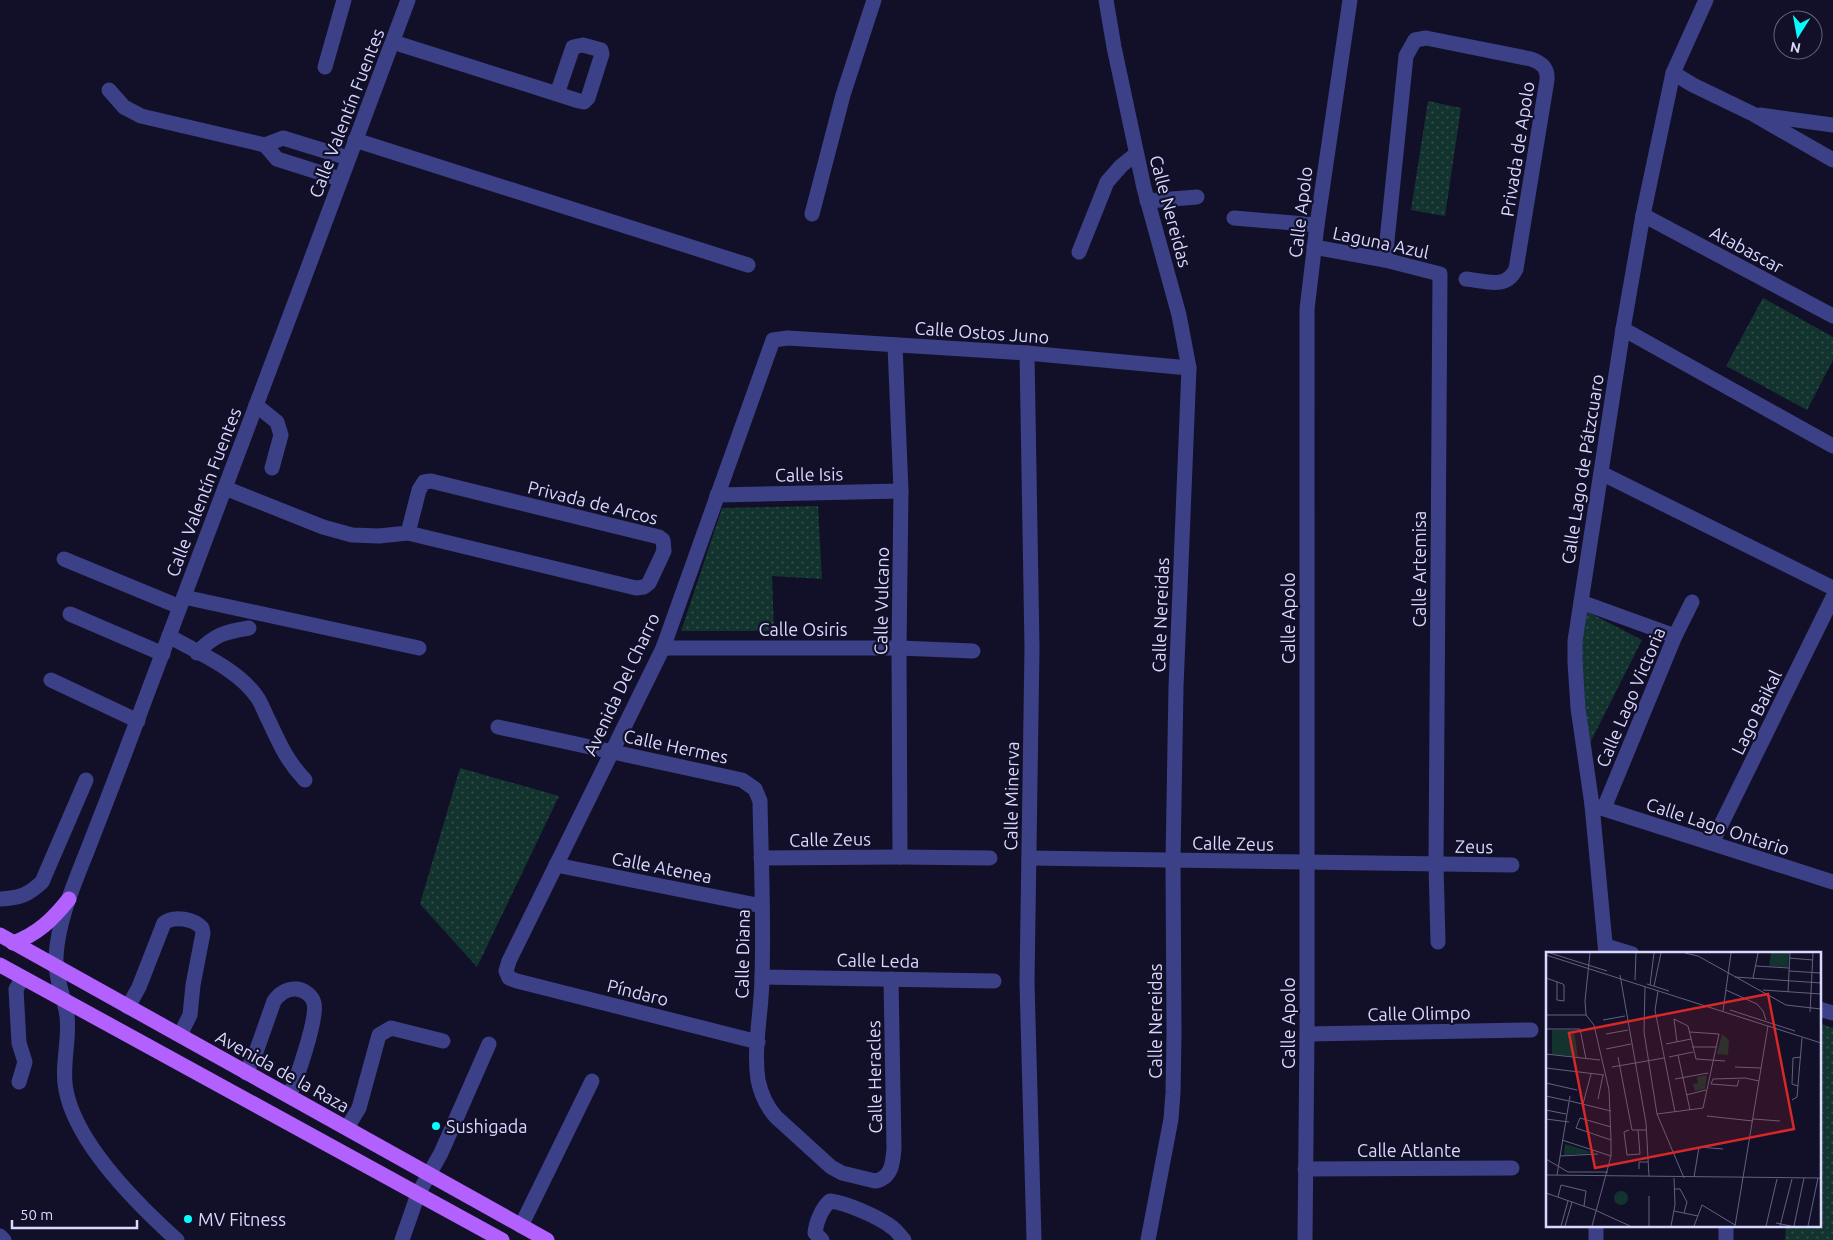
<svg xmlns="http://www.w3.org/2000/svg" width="1833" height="1240" font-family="Ubuntu,sans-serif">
	<defs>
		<pattern id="green-dots" width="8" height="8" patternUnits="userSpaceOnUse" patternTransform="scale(1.25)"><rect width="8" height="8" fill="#13332e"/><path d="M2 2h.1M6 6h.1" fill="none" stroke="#35504d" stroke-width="1.8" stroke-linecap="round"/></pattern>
	</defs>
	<rect width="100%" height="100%" fill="#121029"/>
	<g fill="url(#green-dots)">
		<path d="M 1428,101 L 1461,108 L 1445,216 L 1411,210 Z"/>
		<path d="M 1763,298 L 1833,337 L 1833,360 L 1807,410 L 1726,366 Z"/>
		<path d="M 818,506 L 822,579 L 772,576 L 774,631 L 681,631 L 722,508 Z"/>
		<path d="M 1586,611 L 1642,640 L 1590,743 L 1579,654 Z"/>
		<path d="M 460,768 L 559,796 L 477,967 L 420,904 Z"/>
		<path d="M 1819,1023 L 1833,1028 L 1833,1240 L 1785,1240 L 1786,1226 L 1819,1226 Z"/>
	</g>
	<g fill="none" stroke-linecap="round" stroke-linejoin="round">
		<g stroke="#3c4187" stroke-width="15">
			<path d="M 1106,0 L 1114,47 L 1144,188 L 1179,315 L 1189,368 L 1176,687 L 1173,861 L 1174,1035 L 1173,1093 L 1171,1119 L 1148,1240"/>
			<path d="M 393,42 L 579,101 L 584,102 L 588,98 L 602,54 L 601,50 L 583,45 L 573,47 L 557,94"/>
			<path d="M 325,67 L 344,0"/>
			<path d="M 1673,73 L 1693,85 L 1753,114 L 1833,160"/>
			<path d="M 109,90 L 124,107 L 141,116 L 265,145 L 283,138 L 348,158"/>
			<path d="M 1760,115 L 1833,125"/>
			<path d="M 355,140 L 748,265"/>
			<path d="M 265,145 L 277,159 L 340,179"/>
			<path d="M 1147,201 L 1197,197"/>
			<path d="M 812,214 L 843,95 L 874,0"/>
			<path d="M 1643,215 L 1833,316"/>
			<path d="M 1234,218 L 1317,225"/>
			<path d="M 1314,247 L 1385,260 L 1440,274 L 1436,864 L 1438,942"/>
			<path d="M 1079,252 L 1107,182 L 1121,166 L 1136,154"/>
			<path d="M 1385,260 L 1406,56 L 1415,40 L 1426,38 L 1531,59 C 1542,63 1548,68 1547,80 L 1516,269 C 1506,290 1486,281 1466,279"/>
			<path d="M 1623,329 L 1833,446"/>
			<path d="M 895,345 L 901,491 L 899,648 L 900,857"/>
			<path d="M 1027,353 L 1032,648 L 1027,982 L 1034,1240"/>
			<path d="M 256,405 L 277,422 L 281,435 L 272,468"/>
			<path d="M 1601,473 L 1833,588"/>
			<path d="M 225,488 L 323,527 L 352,535 L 379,536 L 408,533 L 636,588 L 644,587 L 649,583 L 664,551 L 663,540 L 659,537 L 431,481 L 424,482 L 419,490 L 408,533"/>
			<path d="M 717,495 L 901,491"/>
			<path d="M 64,559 L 180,607"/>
			<path d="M 184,597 L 419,648"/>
			<path d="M 1581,602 L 1675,636"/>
			<path d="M 70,614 L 163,654"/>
			<path d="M 169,636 C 198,653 238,669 257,697 C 262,704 265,714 269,721 C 280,745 287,761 305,780"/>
			<path d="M 663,648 L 899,648 L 973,651"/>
			<path d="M 197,653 C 215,634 225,632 249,628"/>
			<path d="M 51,680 L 138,721"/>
			<path d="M 498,727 L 742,780 L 755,789 L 760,801 C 761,859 764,918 762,977 C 762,1010 753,1046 758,1080 C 761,1094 766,1106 776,1117 L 831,1167 L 842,1173 L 875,1181 C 892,1178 893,1162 894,1148 L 891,979"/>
			<path d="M 1592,805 L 1833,882"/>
			<path d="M 1604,808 L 1675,636 L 1692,602"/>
			<path d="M 1712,843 L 1833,597"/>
			<path d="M 761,858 L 900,857 L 990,858"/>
			<path d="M 1029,858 L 1512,865"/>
			<path d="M 556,865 L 762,906"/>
			<path d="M 0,899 C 20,898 28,895 42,882 L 86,780"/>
			<path d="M 1606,946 L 1632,954"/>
			<path d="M 1606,954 L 1592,805 L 1578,708 L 1575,662 L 1575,641 L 1623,329 L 1643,215 L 1673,73 L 1706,0"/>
			<path d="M 762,977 L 994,981"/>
			<path d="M 128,1007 L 139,987 L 164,923 C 174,915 194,919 202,928 L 203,933 L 193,985 L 190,1015 L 180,1035"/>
			<path d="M 1819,1009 L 1833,1013"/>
			<path d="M 1307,1034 L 1531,1030"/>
			<path d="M 758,1042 L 517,981 L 509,978 L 506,971 L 509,961 L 663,648 L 773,340 L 788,338 L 1027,353 L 1189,368"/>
			<path d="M 246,1073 L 256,1052 L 274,1001 C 279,994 287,988 297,989 C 304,990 312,995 314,1003 C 318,1018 296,1081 289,1096"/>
			<path d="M 19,1082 L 25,1062 L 19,1043 L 16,989 L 23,978"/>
			<path d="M 347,1128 L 359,1108 L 379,1035 L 391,1028 L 443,1041"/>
			<path d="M 1305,1169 L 1512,1168"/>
			<path d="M 521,1226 L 592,1081"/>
			<path d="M 1726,1226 L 1726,1240"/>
			<path d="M 0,1236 L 4,1240"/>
			<path d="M 177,1240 C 137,1204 76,1144 66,1090 C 61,1067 70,1040 67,1016 C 64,995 55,979 56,957 C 58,917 77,878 91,841 C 111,790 130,740 149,689 C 235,460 323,230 408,0"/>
			<path d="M 402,1240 L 418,1194 L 441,1153 L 489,1044"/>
			<path d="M 822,1240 L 815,1233 C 816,1222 822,1208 830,1201 C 847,1203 879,1217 893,1228 C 897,1231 900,1236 904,1240"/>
			<path d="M 1305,1240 L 1307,1034 L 1307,309 L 1317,225 L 1350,0"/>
			<path d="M 1596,1240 L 1596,1226"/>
		</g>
		<g stroke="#b361fe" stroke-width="15">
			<path d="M 0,935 L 547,1240"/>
			<path d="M 13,943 C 38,934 53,919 69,899"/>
			<path d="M 0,965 L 502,1240"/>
		</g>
	</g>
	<g fill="#06fdfc" stroke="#121029" stroke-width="2">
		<circle cx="436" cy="1126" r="5"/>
		<circle cx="188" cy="1219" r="5"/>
	</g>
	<g text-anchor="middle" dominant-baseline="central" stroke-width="4.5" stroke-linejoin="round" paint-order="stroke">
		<g font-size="18" fill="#d9d8ff" stroke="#121029">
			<text transform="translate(346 113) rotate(-69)">Calle Valentín Fuentes</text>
			<text transform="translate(1517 149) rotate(-81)">Privada de Apolo</text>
			<text transform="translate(1171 211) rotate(75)">Calle Nereidas</text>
			<text transform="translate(1300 212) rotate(-83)">Calle Apolo</text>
			<text transform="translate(1381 242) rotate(12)">Laguna Azul</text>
			<text transform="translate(1747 249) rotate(28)">Atabascar</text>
			<text transform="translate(982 332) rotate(4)">Calle Ostos Juno</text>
			<text transform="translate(1582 469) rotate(-81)">Calle Lago de Pátzcuaro</text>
			<text transform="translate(809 474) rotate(-1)">Calle Isis</text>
			<text transform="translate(203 492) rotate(-69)">Calle Valentín Fuentes</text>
			<text transform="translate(593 502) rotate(14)">Privada de Arcos</text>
			<text transform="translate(1419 569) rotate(-90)">Calle Artemisa</text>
			<text transform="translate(881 601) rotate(-89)">Calle Vulcano</text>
			<text transform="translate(1160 615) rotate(-88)">Calle Nereidas</text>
			<text transform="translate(1288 618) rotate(-90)">Calle Apolo</text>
			<text x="803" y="629">Calle Osiris</text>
			<text transform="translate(621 684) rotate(-65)">Avenida Del Charro</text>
			<text transform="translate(1630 697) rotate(-67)">Calle Lago Victoria</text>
			<text transform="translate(1756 712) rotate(-64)">Lago Baikal</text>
			<text transform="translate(676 746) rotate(12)">Calle Hermes</text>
			<text transform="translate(1011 796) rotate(-89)">Calle Minerva</text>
			<text transform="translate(1718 826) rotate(18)">Calle Lago Ontario</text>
			<text transform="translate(830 839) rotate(-1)">Calle Zeus</text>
			<text transform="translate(1233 843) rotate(1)">Calle Zeus</text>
			<text transform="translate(1474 846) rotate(1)">Zeus</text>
			<text transform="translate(662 867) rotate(11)">Calle Atenea</text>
			<text transform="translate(742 954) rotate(-89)">Calle Diana</text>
			<text transform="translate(878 960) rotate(1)">Calle Leda</text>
			<text transform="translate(638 992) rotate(14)">Píndaro</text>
			<text transform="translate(1419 1013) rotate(-1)">Calle Olimpo</text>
			<text transform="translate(1155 1021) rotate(-90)">Calle Nereidas</text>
			<text transform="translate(1288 1023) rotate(-90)">Calle Apolo</text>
			<text transform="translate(283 1071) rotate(29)">Avenida de la Raza</text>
			<text transform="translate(874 1077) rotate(-91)">Calle Heracles</text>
			<text x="1409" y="1150">Calle Atlante</text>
		</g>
		<g font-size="18" fill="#d9d8ff" stroke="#121029" text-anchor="start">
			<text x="446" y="1126">Sushigada</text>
			<text x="198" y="1219">MV Fitness</text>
		</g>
	</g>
	<g transform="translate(1546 952)">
		<rect width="275" height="275" fill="#121029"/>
		<path d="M 225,1 L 243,1 L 242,15 L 223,14 ZM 6,78 L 28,78 L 32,105 L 6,102 ZM 176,82 L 183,88 L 182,103 L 171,102 ZM 161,123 L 159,137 L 149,139 L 147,132 L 152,131 L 151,125 ZM 19,192 L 49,201 L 18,203 Z" fill="#13332e"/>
		<path d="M68 246a7 7 0 1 1 14 0a7 7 0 1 1-14 0Z" fill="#13332e"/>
		<path fill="none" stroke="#62607f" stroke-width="1" d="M 4,1 L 61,19M 44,1 L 39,49 L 40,63 L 48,73 L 63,138 L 65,188 L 65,204 L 46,274M 139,1 L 152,4 L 240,53 L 275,57M 0,3 L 275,91M 243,6 L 267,8M 210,14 L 243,16M 243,19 L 275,21M 74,23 L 100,171 L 103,224M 189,25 L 275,31M 0,26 L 17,32 L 18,33 L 18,49 L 11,48 L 11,30M 207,26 L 212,1M 89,28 L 90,1M 101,32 L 123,39M 104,33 L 108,1M 108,34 L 115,1M 99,35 L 98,80 L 111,162 L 138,226M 180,38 L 211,52 L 217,59 L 220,68M 217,38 L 275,42M 112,39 L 109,58 L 129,160M 242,40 L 244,1M 184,58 L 249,79M 177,59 L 185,1M 264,60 L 267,1M 0,63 L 40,63M 57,68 L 79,64M 0,77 L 34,77 L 40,107M 60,82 L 82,78M 131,90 L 128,67 L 142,74 L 150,107 L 179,109M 120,92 L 145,87M 146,95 L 170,95M 60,97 L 85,92M 0,102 L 54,108M 132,103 L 144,158M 72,105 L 86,178 L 100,178M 123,105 L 147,100M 66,115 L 118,106M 189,115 L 215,116M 0,116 L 58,123M 129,127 L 162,121M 193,128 L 191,134 L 165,132 L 167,127 L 199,126 L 213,129M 0,131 L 31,138M 252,134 L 246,132 L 247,106 L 255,105M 140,143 L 160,138M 0,144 L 23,149M 52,147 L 57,123M 246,148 L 251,145 L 256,86M 24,149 L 65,159M 37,152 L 45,122M 0,158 L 20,162M 111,162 L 157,156 L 173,82 L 144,80M 161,164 L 207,169M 0,167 L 23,170M 207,167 L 234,169M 65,175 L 34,166 L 30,176 L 65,188M 83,178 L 78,180 L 81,203 L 94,202 L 92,178M 16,188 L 65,204M 14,204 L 52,202M 0,207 L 22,220 L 62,220M 93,217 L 93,210 L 102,210M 0,223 L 275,226M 11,223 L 24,144M 148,225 L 153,195 L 177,197M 128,237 L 134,237 L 141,250 L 138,261M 0,241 L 49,258 L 84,274M 12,245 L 15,233 L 40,239 L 38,254M 128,259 L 152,264M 230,271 L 245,274M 15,274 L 22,249M 19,274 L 26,250M 103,274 L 103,244M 125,274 L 129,253 L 128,226M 148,274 L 156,253 L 189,273M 189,274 L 222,74M 220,274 L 231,227M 234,274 L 246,227M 248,274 L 258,226M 262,274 L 272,226"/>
		<path fill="#d62828" fill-opacity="0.15" stroke="#d62828" stroke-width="2.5" d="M 222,42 L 248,177 L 49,216 L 23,81 Z"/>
		<rect width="275" height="275" fill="none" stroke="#d9d8ff" stroke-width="2.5"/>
	</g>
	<g transform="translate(1798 35) rotate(191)"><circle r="24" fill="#121029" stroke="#62607f"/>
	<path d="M0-4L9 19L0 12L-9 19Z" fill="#06fdfc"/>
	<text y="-8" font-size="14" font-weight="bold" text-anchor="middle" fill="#d9d8ff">N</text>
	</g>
	<path d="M12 1220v8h125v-8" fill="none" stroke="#d9d8ff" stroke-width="2.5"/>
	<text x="20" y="1220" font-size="15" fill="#d9d8ff" stroke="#121029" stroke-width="4" paint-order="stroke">50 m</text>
</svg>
